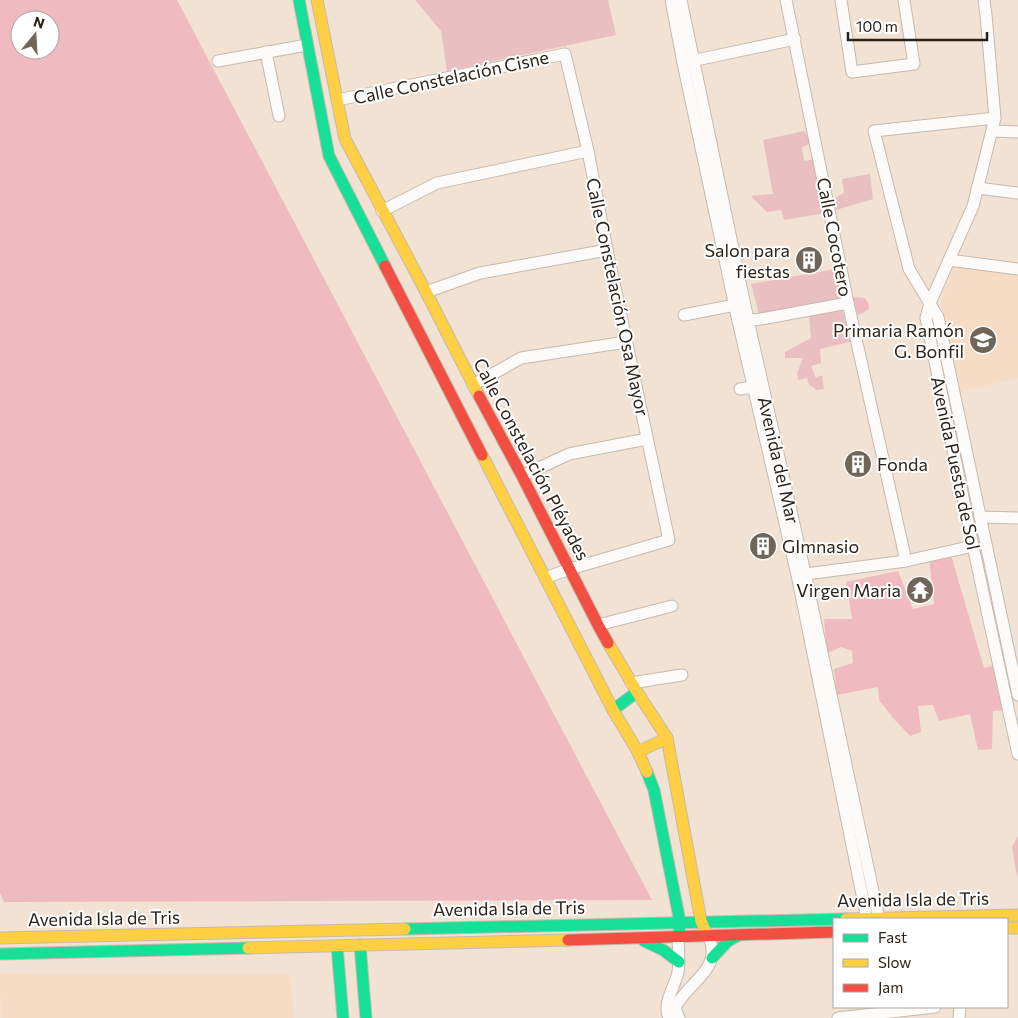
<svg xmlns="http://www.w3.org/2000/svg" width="1018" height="1018" font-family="Commissioner,sans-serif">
	<rect width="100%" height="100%" fill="#f2e2d4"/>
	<g fill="#f6dcc4">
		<path d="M 955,265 L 1018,273 L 1018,378 L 958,392 L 941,301 Z"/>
		<path d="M 0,973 L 290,975 L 294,1018 L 2,1018 L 0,994 Z"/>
	</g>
	<g fill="#e9bfc2">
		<path d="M 415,0 L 608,0 L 616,35 L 447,71 L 441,31 Z"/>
		<path d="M 804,131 L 812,143 L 802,147 L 804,161 L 816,159 L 826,213 L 784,220 L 781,210 L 767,212 L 751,196 L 773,194 L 763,140 Z"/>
		<path d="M 870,174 L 873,199 L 836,210 L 833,199 L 844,193 L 842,179 Z"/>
		<path d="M 839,264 L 848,303 L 760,318 L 751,284 L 830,270 Z"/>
		<path d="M 842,308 L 850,342 L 820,349 L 821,363 L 811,366 L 816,378 L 822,375 L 824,389 L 817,390 L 809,385 L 807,378 L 798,380 L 797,373 L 803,358 L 785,358 L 785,352 L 811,338 L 809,316 Z"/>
		<path d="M 1018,836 L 1018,881 L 1012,847 Z"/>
	</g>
	<g fill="#f0bac1" fill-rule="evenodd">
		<path d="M 0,0 L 177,0 L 652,900 L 4,902 L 0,893 ZM 20,20 L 50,20 L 50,50 L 20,50 Z"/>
		<path d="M 852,297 L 864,298 L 868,302 L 869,309 L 859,315 L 854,309 L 855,303 L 853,301 Z"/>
		<path d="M 951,555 L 984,668 L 995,665 L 1006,710 L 993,711 L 992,749 L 978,750 L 970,714 L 939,721 L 933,705 L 918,706 L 921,732 L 910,736 L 894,719 L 879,700 L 878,687 L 837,695 L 834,669 L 853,663 L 852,651 L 841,647 L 827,653 L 824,619 L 852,619 L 846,582 L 898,571 L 913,609 L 934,604 L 929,557 Z"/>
	</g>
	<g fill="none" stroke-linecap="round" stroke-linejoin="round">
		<g stroke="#c5b9ae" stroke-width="13">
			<g id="street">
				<path d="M 671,0 L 683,63 L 738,321 L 797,575 L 867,919"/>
				<path d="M 681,0 L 748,320 L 805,573 L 879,919"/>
				<path d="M 786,0 L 848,303 L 906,561"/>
				<path d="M 841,0 L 852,72 L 914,64 L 904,0"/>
				<path d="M 984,0 L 986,15 L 995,118 L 973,206 L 930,303 L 926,318 L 973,546 L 1018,754"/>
				<path d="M 266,52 L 279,116"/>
				<path d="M 218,61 L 307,45"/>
				<path d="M 687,62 L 795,39"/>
				<path d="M 337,100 L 565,54 L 588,151 L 607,250 L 669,540 L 570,569 L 545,578"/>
				<path d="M 995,118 L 874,131 L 909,269 L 938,317 L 1018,695"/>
				<path d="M 992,131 L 1018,132"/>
				<path d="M 977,188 L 1018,193"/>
				<path d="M 382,211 L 437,183 L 588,151"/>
				<path d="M 949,260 L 1018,269"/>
				<path d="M 426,292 L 480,273 L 607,250"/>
				<path d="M 684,315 L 740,304"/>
				<path d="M 742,321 L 761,319 L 848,303"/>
				<path d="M 473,385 L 521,358 L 626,342"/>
				<path d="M 740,389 L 753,387"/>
				<path d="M 522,476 L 569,454 L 647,439"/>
				<path d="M 980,517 L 1018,518"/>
				<path d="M 798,575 L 906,561 L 973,546"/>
				<path d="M 598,625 L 672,606"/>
				<path d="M 631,683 L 682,675"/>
				<path d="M 669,1018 C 662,1003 675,987 678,972 C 680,961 678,948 678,936"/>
				<path d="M 679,1018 L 675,1008 C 686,983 725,969 708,936"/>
				<path d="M 838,1018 L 935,1007"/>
				<path d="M 959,1018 L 960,1007"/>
			</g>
		</g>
		<g stroke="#c5b9ae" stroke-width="13">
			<g id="fast">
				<path d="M 299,0 L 329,156 L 385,266"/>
				<path d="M 613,710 L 637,692"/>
				<path d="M 647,772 L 654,790 L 680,922 L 679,934"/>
				<path d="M 405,929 L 846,919"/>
				<path d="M 644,941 L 663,950 L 679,962"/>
				<path d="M 360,945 L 366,1018"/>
				<path d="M 337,946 L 343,1018"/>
				<path d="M 0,954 L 248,948"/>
				<path d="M 712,958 L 728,941 L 739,935"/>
			</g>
		</g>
		<g stroke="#c5b9ae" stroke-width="13">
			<g id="slow">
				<path d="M 317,0 L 345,139 L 426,292 L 479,396"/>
				<path d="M 482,455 L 613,710 L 638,752 L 647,772"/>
				<path d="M 608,643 L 637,692 L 667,738 L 701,921 L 706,932"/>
				<path d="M 638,752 L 667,738"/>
				<path d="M 846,919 L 1018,915"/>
				<path d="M 1007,928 L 1018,928"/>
				<path d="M 0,938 L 405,929"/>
				<path d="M 248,948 L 568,940"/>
			</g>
		</g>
		<g stroke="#c5b9ae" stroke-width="13">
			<g id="jam">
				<path d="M 385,266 L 482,455"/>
				<path d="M 479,396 L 522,476 L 598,625 L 608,643"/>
				<path d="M 568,940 L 834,932"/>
			</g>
		</g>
		<use href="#street" stroke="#fdfbf9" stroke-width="11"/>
		<use href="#fast" stroke="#16e098" stroke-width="11"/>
		<use href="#slow" stroke="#ffcf43" stroke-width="11"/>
		<use href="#jam" stroke="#f24e42" stroke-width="11"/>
	</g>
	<defs>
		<g id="building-disc" transform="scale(1.4375)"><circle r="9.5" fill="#71655a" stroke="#fff"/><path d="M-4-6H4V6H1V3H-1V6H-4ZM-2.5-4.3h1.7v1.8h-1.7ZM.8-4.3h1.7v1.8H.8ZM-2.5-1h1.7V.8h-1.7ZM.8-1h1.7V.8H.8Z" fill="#fff"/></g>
		<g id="school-disc" transform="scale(1.4375)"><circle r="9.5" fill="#71655a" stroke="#fff"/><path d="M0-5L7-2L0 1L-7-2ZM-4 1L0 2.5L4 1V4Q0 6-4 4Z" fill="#fff"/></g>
		<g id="temple-disc" transform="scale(1.4375)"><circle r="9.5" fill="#71655a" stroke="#fff"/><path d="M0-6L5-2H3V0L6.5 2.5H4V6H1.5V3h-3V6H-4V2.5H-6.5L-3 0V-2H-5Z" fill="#fff"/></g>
	</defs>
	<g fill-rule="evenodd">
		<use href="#building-disc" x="809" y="260"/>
		<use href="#school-disc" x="983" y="340"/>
		<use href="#building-disc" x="858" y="464"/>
		<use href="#building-disc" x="763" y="546"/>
		<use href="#temple-disc" x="920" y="590"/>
	</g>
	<g text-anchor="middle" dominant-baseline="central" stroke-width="4" stroke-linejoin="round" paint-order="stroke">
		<g font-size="18" fill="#2c2218" stroke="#fff">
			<text transform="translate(451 77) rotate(-12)">Calle Constelación Cisne</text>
			<text transform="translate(835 237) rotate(79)">Calle Cocotero</text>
			<text transform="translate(618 297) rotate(78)">Calle Constelación Osa Mayor</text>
			<text transform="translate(532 459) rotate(62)">Calle Constelación Pléyades</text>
			<text transform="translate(779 460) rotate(77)">Avenida del Mar</text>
			<text transform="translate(956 463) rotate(78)">Avenida Puesta de Sol</text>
			<text transform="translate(913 899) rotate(-1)">Avenida Isla de Tris</text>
			<text transform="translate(509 908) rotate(-1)">Avenida Isla de Tris</text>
			<text transform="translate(104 918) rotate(-1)">Avenida Isla de Tris</text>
		</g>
		<g font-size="18" fill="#2c2218" stroke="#fff" text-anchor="end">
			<text x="790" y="250">Salon para<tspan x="790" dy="21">fiestas</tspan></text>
			<text x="964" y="330">Primaria Ramón<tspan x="964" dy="21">G. Bonfil</tspan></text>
			<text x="877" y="464" text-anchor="start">Fonda</text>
			<text x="782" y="546" text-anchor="start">GImnasio</text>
			<text x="901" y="590">Virgen Maria</text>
		</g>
	</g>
	<rect x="833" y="918" width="175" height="90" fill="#ffffff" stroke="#aba7a3"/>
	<rect x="843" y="934" width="25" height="8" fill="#16e098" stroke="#aba7a3"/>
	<text x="878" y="943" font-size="15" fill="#2c2218">Fast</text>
	<rect x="843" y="959" width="25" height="8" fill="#ffcf43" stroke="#aba7a3"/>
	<text x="878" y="968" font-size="15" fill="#2c2218">Slow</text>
	<rect x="843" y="984" width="25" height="8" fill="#f24e42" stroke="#aba7a3"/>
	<text x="878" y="993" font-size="15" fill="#2c2218">Jam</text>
	<g transform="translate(35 35) rotate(18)"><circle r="24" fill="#ffffff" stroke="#aba7a3"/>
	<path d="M0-4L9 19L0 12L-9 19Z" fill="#71655a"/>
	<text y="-8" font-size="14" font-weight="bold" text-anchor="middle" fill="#2c2218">N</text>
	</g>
	<path d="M848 32v8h139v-8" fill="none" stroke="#2c2218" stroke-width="2.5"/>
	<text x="856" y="32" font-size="15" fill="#2c2218" stroke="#ffffff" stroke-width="4" paint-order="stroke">100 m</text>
</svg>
